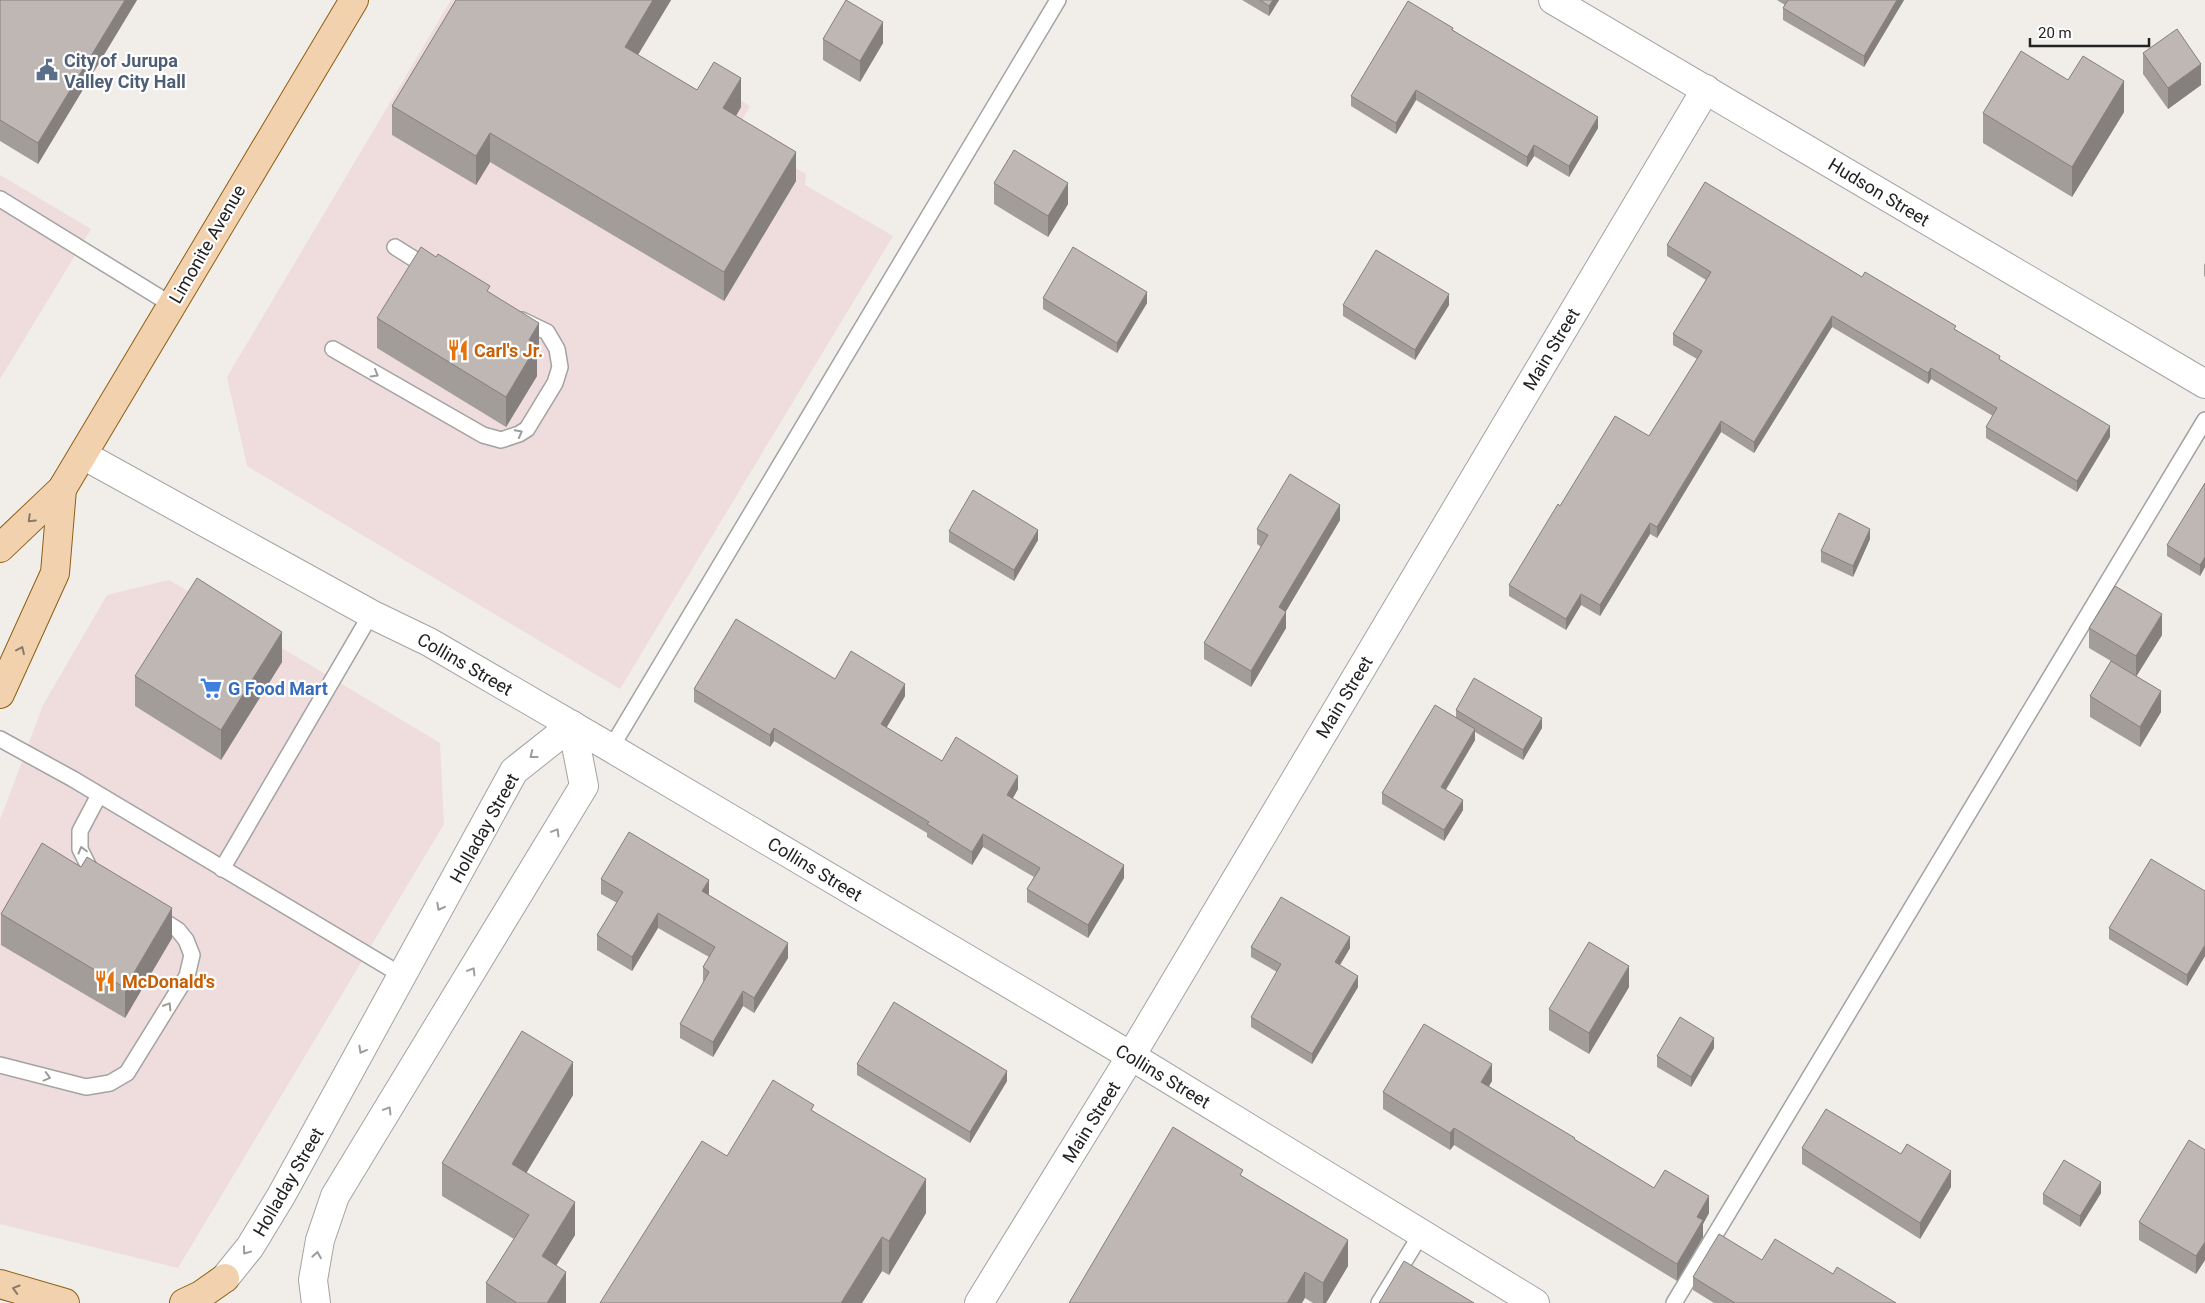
<svg xmlns="http://www.w3.org/2000/svg" width="2205" height="1303" font-family="Roboto,sans-serif">
	<rect width="100%" height="100%" fill="#f1eeea"/>
	<g fill="#efdcdc">
		<path d="M 451,0 L 506,0 L 695,110 L 711,83 L 750,106 L 735,132 L 806,174 L 805,185 L 893,236 L 620,689 L 247,466 L 227,377 Z"/>
		<path d="M 0,175 L 91,229 L 0,379 Z"/>
		<path d="M 169,580 L 440,743 L 444,824 L 178,1268 L 0,1224 L 0,820 L 43,705 L 107,595 Z"/>
	</g>
	<g fill="none" stroke-linecap="round" stroke-linejoin="round">
		<g stroke="#a3a3a3" stroke-width="18">
			<g id="service">
				<path d="M 0,199 L 172,305"/>
				<path d="M 395,247 L 430,269"/>
				<path d="M 333,349 L 483,435 L 501,440 L 519,434 L 527,429 L 555,383 L 560,367 L 557,349 L 547,332 L 522,320"/>
				<path d="M 0,739 L 73,779 L 403,976"/>
				<path d="M 611,748 L 1058,0"/>
				<path d="M 222,869 L 371,614"/>
				<path d="M 94,877 L 80,849 L 80,831 L 99,795"/>
				<path d="M 0,1065 L 86,1087 L 110,1083 L 127,1073 L 187,976 L 192,955 L 186,940 L 178,930 L 156,916"/>
				<path d="M 1379,1303 L 1421,1234"/>
				<path d="M 1674,1303 L 2205,420"/>
			</g>
		</g>
		<g stroke="#a3a3a3" stroke-width="30">
			<g id="minor">
				<path d="M 1553,0 L 2205,384"/>
				<path d="M 83,455 L 371,614 L 429,642 L 611,748 L 1131,1056 L 1535,1303"/>
				<path d="M 225,1278 L 250,1247 L 281,1196 L 514,771 L 572,725 L 584,786 L 335,1196 L 320,1240 L 313,1280 L 316,1303"/>
				<path d="M 979,1303 L 1131,1056 L 1706,89"/>
			</g>
		</g>
		<g stroke="#8d5f13" stroke-width="30">
			<g id="primary">
				<path d="M 0,548 L 62,489 L 354,0"/>
				<path d="M 0,694 L 55,573 L 62,489"/>
				<path d="M 0,1284 L 65,1303"/>
				<path d="M 184,1303 L 201,1295 L 225,1278"/>
			</g>
		</g>
		<use href="#service" stroke="#fff" stroke-width="15"/>
		<use href="#minor" stroke="#fff" stroke-width="28"/>
		<use href="#primary" stroke="#f2d1ae" stroke-width="28"/>
	</g>
	<g fill="#a39d9a">
		<path d="M 0,0 L 137,0 L 38,164 L 0,141 Z"/>
		<path d="M 456,0 L 671,0 L 638,55 L 697,90 L 741,107 L 736,116 L 796,181 L 724,301 L 490,162 L 476,185 L 392,135 L 392,106 Z"/>
		<path d="M 1242,0 L 1279,0 L 1269,16 Z"/>
		<path d="M 1777,0 L 1904,0 L 1864,67 L 1783,20 L 1783,8 L 1785,5 Z"/>
		<path d="M 1453,30 L 1598,128 L 1569,177 L 1534,156 L 1527,167 L 1416,100 L 1396,134 L 1351,106 L 1351,96 Z"/>
		<path d="M 823,39 L 883,43 L 860,82 L 823,60 Z"/>
		<path d="M 2143,53 L 2201,85 L 2168,109 L 2143,74 Z"/>
		<path d="M 2068,80 L 2124,112 L 2072,197 L 1983,143 L 1983,113 Z"/>
		<path d="M 994,183 L 1068,204 L 1048,237 L 994,204 Z"/>
		<path d="M 1667,245 L 1862,277 L 1956,330 L 2000,360 L 2110,437 L 2077,492 L 1986,438 L 1986,427 L 1993,416 L 1931,379 L 1928,384 L 1832,327 L 1754,453 L 1721,432 L 1657,538 L 1650,534 L 1600,616 L 1581,605 L 1566,630 L 1509,596 L 1509,585 L 1560,506 L 1649,436 L 1697,359 L 1673,345 L 1673,334 L 1706,280 L 1667,256 Z"/>
		<path d="M 2205,263 L 2205,277 L 2204,276 L 2204,265 Z"/>
		<path d="M 490,293 L 539,353 L 537,356 L 537,376 L 506,427 L 377,348 L 377,318 Z"/>
		<path d="M 1043,298 L 1147,303 L 1117,353 L 1043,309 Z"/>
		<path d="M 1343,305 L 1449,305 L 1415,360 L 1343,316 Z"/>
		<path d="M 2205,483 L 2205,567 L 2200,576 L 2167,556 L 2167,545 Z"/>
		<path d="M 1340,520 L 1286,611 L 1286,628 L 1251,687 L 1204,659 L 1204,643 L 1261,547 L 1257,544 L 1257,529 Z"/>
		<path d="M 949,531 L 1038,540 L 1014,581 L 949,542 Z"/>
		<path d="M 1870,539 L 1853,577 L 1821,562 L 1821,551 Z"/>
		<path d="M 2089,628 L 2162,635 L 2136,676 L 2161,712 L 2140,747 L 2090,717 L 2090,696 L 2111,661 L 2089,648 Z"/>
		<path d="M 282,662 L 221,760 L 135,706 L 135,676 Z"/>
		<path d="M 835,679 L 905,696 L 886,728 L 942,761 L 1018,789 L 1013,798 L 1124,878 L 1088,938 L 1027,902 L 1027,889 L 1034,877 L 983,847 L 972,865 L 927,837 L 927,833 L 774,741 L 770,747 L 694,702 L 694,689 Z"/>
		<path d="M 1456,710 L 1542,728 L 1523,760 L 1475,732 L 1475,740 L 1446,790 L 1463,810 L 1444,841 L 1382,804 L 1382,793 L 1456,718 Z"/>
		<path d="M 601,879 L 709,894 L 709,895 L 788,958 L 754,1013 L 743,1006 L 713,1057 L 680,1038 L 680,1024 L 703,983 L 703,967 L 709,957 L 658,928 L 632,971 L 597,950 L 597,935 L 617,903 L 601,894 Z"/>
		<path d="M 2205,891 L 2205,956 L 2187,986 L 2109,939 L 2109,928 Z"/>
		<path d="M 1,914 L 172,938 L 125,1018 L 1,945 Z"/>
		<path d="M 1251,947 L 1350,948 L 1340,965 L 1358,987 L 1312,1064 L 1251,1027 L 1251,1017 L 1277,972 L 1251,957 Z"/>
		<path d="M 1629,987 L 1589,1054 L 1549,1030 L 1549,1009 Z"/>
		<path d="M 1714,1048 L 1691,1087 L 1657,1067 L 1657,1056 Z"/>
		<path d="M 857,1064 L 1007,1081 L 970,1143 L 857,1075 Z"/>
		<path d="M 1492,1081 L 1489,1086 L 1575,1140 L 1654,1188 L 1709,1213 L 1703,1224 L 1703,1237 L 1677,1281 L 1454,1145 L 1450,1150 L 1383,1109 L 1383,1092 Z"/>
		<path d="M 573,1095 L 526,1173 L 575,1235 L 556,1265 L 566,1303 L 486,1303 L 486,1283 L 514,1239 L 442,1196 L 442,1163 Z"/>
		<path d="M 814,1112 L 926,1213 L 889,1275 L 882,1271 L 862,1303 L 600,1303 L 727,1156 Z"/>
		<path d="M 1802,1148 L 1951,1187 L 1920,1239 L 1802,1164 Z"/>
		<path d="M 2205,1150 L 2205,1260 L 2196,1274 L 2139,1240 L 2139,1222 Z"/>
		<path d="M 1243,1177 L 1348,1266 L 1326,1303 L 1313,1303 L 1305,1298 Z"/>
		<path d="M 2101,1193 L 2080,1227 L 2043,1204 L 2043,1194 Z"/>
		<path d="M 1762,1260 L 1833,1274 L 1896,1303 L 1714,1303 L 1693,1290 L 1693,1277 Z"/>
	</g>
	<g fill="#85807d">
		<path d="M 125,0 L 137,0 L 38,164 L 38,143 Z"/>
		<path d="M 653,0 L 671,0 L 625,76 L 625,47 Z"/>
		<path d="M 1273,0 L 1279,0 L 1269,16 L 1269,6 Z"/>
		<path d="M 1897,0 L 1904,0 L 1864,67 L 1864,56 Z"/>
		<path d="M 883,22 L 883,43 L 860,82 L 860,61 Z"/>
		<path d="M 2201,64 L 2201,85 L 2168,109 L 2168,88 Z"/>
		<path d="M 741,78 L 741,107 L 723,138 L 723,108 Z"/>
		<path d="M 2124,81 L 2124,112 L 2072,197 L 2072,167 Z"/>
		<path d="M 1416,90 L 1416,100 L 1396,134 L 1396,123 Z"/>
		<path d="M 1598,117 L 1598,128 L 1569,177 L 1569,166 Z"/>
		<path d="M 490,133 L 490,162 L 476,185 L 476,156 Z"/>
		<path d="M 1534,145 L 1534,156 L 1527,167 L 1527,157 Z"/>
		<path d="M 796,152 L 796,181 L 724,301 L 724,272 Z"/>
		<path d="M 1068,183 L 1068,204 L 1048,237 L 1048,216 Z"/>
		<path d="M 1147,292 L 1147,303 L 1117,353 L 1117,343 Z"/>
		<path d="M 1449,294 L 1449,305 L 1415,360 L 1415,350 Z"/>
		<path d="M 1832,316 L 1832,327 L 1754,453 L 1754,442 Z"/>
		<path d="M 539,323 L 539,353 L 537,356 L 537,376 L 506,427 L 506,397 L 529,340 Z"/>
		<path d="M 1931,368 L 1931,379 L 1928,384 L 1928,373 Z"/>
		<path d="M 1721,421 L 1721,432 L 1657,538 L 1657,527 Z"/>
		<path d="M 2110,426 L 2110,437 L 2077,492 L 2077,481 Z"/>
		<path d="M 1340,505 L 1340,520 L 1279,623 L 1279,607 Z"/>
		<path d="M 1650,523 L 1650,534 L 1600,616 L 1600,605 Z"/>
		<path d="M 1870,529 L 1870,539 L 1853,577 L 1853,566 Z"/>
		<path d="M 1038,530 L 1038,540 L 1014,581 L 1014,570 Z"/>
		<path d="M 2205,557 L 2205,567 L 2200,576 L 2200,565 Z"/>
		<path d="M 1581,594 L 1581,605 L 1566,630 L 1566,619 Z"/>
		<path d="M 1286,612 L 1286,628 L 1251,687 L 1251,671 Z"/>
		<path d="M 2162,614 L 2162,635 L 2136,677 L 2136,656 Z"/>
		<path d="M 282,632 L 282,662 L 221,760 L 221,730 Z"/>
		<path d="M 905,684 L 905,696 L 881,737 L 881,724 Z"/>
		<path d="M 2161,691 L 2161,712 L 2140,747 L 2140,727 Z"/>
		<path d="M 1542,718 L 1542,728 L 1523,760 L 1523,750 Z"/>
		<path d="M 774,728 L 774,741 L 770,747 L 770,735 Z"/>
		<path d="M 1475,729 L 1475,740 L 1441,797 L 1441,787 Z"/>
		<path d="M 1018,776 L 1018,789 L 1007,808 L 1007,795 Z"/>
		<path d="M 1463,800 L 1463,810 L 1444,841 L 1444,830 Z"/>
		<path d="M 983,834 L 983,847 L 972,865 L 972,852 Z"/>
		<path d="M 1124,865 L 1124,878 L 1088,938 L 1088,925 Z"/>
		<path d="M 709,880 L 709,894 L 702,906 L 702,891 Z"/>
		<path d="M 172,908 L 172,938 L 125,1018 L 125,988 Z"/>
		<path d="M 658,913 L 658,928 L 632,971 L 632,957 Z"/>
		<path d="M 1350,937 L 1350,948 L 1335,973 L 1335,962 Z"/>
		<path d="M 788,943 L 788,958 L 754,1013 L 754,998 Z"/>
		<path d="M 2205,945 L 2205,956 L 2187,986 L 2187,975 Z"/>
		<path d="M 1629,966 L 1629,987 L 1589,1054 L 1589,1033 Z"/>
		<path d="M 1358,976 L 1358,987 L 1312,1064 L 1312,1054 Z"/>
		<path d="M 743,991 L 743,1006 L 713,1057 L 713,1042 Z"/>
		<path d="M 1714,1038 L 1714,1048 L 1691,1087 L 1691,1077 Z"/>
		<path d="M 573,1062 L 573,1095 L 512,1197 L 512,1164 Z"/>
		<path d="M 1492,1064 L 1492,1081 L 1481,1099 L 1481,1082 Z"/>
		<path d="M 1007,1071 L 1007,1081 L 970,1143 L 970,1132 Z"/>
		<path d="M 1454,1128 L 1454,1145 L 1450,1150 L 1450,1133 Z"/>
		<path d="M 1951,1171 L 1951,1187 L 1920,1239 L 1920,1223 Z"/>
		<path d="M 926,1179 L 926,1213 L 889,1275 L 889,1241 Z"/>
		<path d="M 2101,1182 L 2101,1193 L 2080,1227 L 2080,1216 Z"/>
		<path d="M 1709,1196 L 1709,1213 L 1703,1224 L 1703,1237 L 1677,1281 L 1677,1264 L 1697,1217 Z"/>
		<path d="M 575,1202 L 575,1235 L 542,1289 L 542,1256 Z"/>
		<path d="M 882,1237 L 882,1271 L 862,1303 L 841,1303 Z"/>
		<path d="M 1348,1240 L 1348,1266 L 1326,1303 L 1323,1303 L 1323,1283 Z"/>
		<path d="M 2205,1242 L 2205,1260 L 2196,1274 L 2196,1256 Z"/>
		<path d="M 566,1272 L 566,1303 L 547,1303 Z"/>
		<path d="M 1305,1272 L 1305,1298 L 1302,1303 L 1287,1303 Z"/>
	</g>
	<g fill="#beb7b3" stroke="#85807d">
		<path d="M 0,0 L 125,0 L 38,143 L 0,120 Z"/>
		<path d="M 456,0 L 653,0 L 625,47 L 697,90 L 714,62 L 741,78 L 723,108 L 796,152 L 724,272 L 490,133 L 476,156 L 392,106 Z"/>
		<path d="M 846,0 L 883,22 L 860,61 L 823,39 Z"/>
		<path d="M 1260,0 L 1273,0 L 1269,6 Z"/>
		<path d="M 1788,0 L 1897,0 L 1864,56 L 1783,8 Z"/>
		<path d="M 1408,1 L 1453,28 L 1452,30 L 1598,117 L 1569,166 L 1534,145 L 1527,157 L 1416,90 L 1396,123 L 1351,96 Z"/>
		<path d="M 2177,29 L 2201,64 L 2168,88 L 2143,53 Z"/>
		<path d="M 2021,51 L 2068,80 L 2083,56 L 2124,81 L 2072,167 L 1983,113 Z"/>
		<path d="M 1014,150 L 1068,183 L 1048,216 L 994,183 Z"/>
		<path d="M 1705,182 L 1862,277 L 1865,272 L 1956,326 L 1954,329 L 2000,356 L 1999,359 L 2110,426 L 2077,481 L 1986,427 L 1997,408 L 1931,368 L 1928,373 L 1832,316 L 1754,442 L 1721,421 L 1657,527 L 1650,523 L 1600,605 L 1581,594 L 1566,619 L 1509,585 L 1558,504 L 1560,506 L 1615,416 L 1649,436 L 1702,351 L 1673,334 L 1711,272 L 1667,245 Z"/>
		<path d="M 421,247 L 436,257 L 438,254 L 490,286 L 487,291 L 539,323 L 529,340 L 537,345 L 506,397 L 377,318 Z"/>
		<path d="M 1073,247 L 1147,292 L 1117,343 L 1043,298 Z"/>
		<path d="M 1376,250 L 1449,294 L 1415,350 L 1343,305 Z"/>
		<path d="M 1290,474 L 1340,505 L 1279,607 L 1286,612 L 1251,671 L 1204,643 L 1268,535 L 1257,529 Z"/>
		<path d="M 2205,483 L 2205,557 L 2200,565 L 2167,545 Z"/>
		<path d="M 973,490 L 1038,530 L 1014,570 L 949,531 Z"/>
		<path d="M 1839,513 L 1870,529 L 1853,566 L 1821,551 Z"/>
		<path d="M 197,578 L 282,632 L 221,730 L 135,676 Z"/>
		<path d="M 2115,586 L 2162,614 L 2136,656 L 2089,628 Z"/>
		<path d="M 736,619 L 835,679 L 851,651 L 905,684 L 881,724 L 942,761 L 956,737 L 1018,776 L 1007,795 L 1124,865 L 1088,925 L 1027,889 L 1040,868 L 983,834 L 972,852 L 927,824 L 929,822 L 774,728 L 770,735 L 694,689 Z"/>
		<path d="M 2111,661 L 2161,691 L 2140,727 L 2090,696 Z"/>
		<path d="M 1474,678 L 1542,718 L 1523,750 L 1456,710 Z"/>
		<path d="M 1435,705 L 1475,729 L 1441,787 L 1463,800 L 1444,830 L 1382,793 Z"/>
		<path d="M 629,832 L 709,880 L 702,891 L 788,943 L 754,998 L 743,991 L 713,1042 L 680,1024 L 709,972 L 703,967 L 715,947 L 658,913 L 632,957 L 597,935 L 623,892 L 601,879 Z"/>
		<path d="M 42,843 L 81,867 L 87,857 L 172,908 L 125,988 L 1,914 Z"/>
		<path d="M 2151,859 L 2205,891 L 2205,945 L 2187,975 L 2109,928 Z"/>
		<path d="M 1281,897 L 1350,937 L 1335,962 L 1358,976 L 1312,1054 L 1251,1017 L 1281,964 L 1251,947 Z"/>
		<path d="M 1589,942 L 1629,966 L 1589,1033 L 1549,1009 Z"/>
		<path d="M 894,1002 L 1007,1071 L 970,1132 L 857,1064 Z"/>
		<path d="M 1680,1017 L 1714,1038 L 1691,1077 L 1657,1056 Z"/>
		<path d="M 1424,1024 L 1492,1064 L 1481,1082 L 1575,1138 L 1574,1139 L 1654,1188 L 1665,1170 L 1709,1196 L 1697,1217 L 1703,1220 L 1677,1264 L 1454,1128 L 1450,1133 L 1383,1092 Z"/>
		<path d="M 522,1031 L 573,1062 L 512,1164 L 575,1202 L 542,1256 L 566,1272 L 547,1303 L 517,1303 L 486,1283 L 529,1215 L 442,1163 Z"/>
		<path d="M 773,1080 L 814,1105 L 811,1110 L 926,1179 L 889,1241 L 882,1237 L 841,1303 L 600,1303 L 702,1141 L 727,1156 Z"/>
		<path d="M 1826,1109 L 1901,1154 L 1907,1144 L 1951,1171 L 1920,1223 L 1802,1148 Z"/>
		<path d="M 1173,1127 L 1243,1170 L 1240,1175 L 1348,1240 L 1323,1283 L 1305,1272 L 1287,1303 L 1069,1303 Z"/>
		<path d="M 2189,1140 L 2205,1150 L 2205,1242 L 2196,1256 L 2139,1222 Z"/>
		<path d="M 2064,1160 L 2101,1182 L 2080,1216 L 2043,1194 Z"/>
		<path d="M 1719,1234 L 1762,1260 L 1775,1239 L 1833,1274 L 1837,1267 L 1896,1303 L 1735,1303 L 1693,1277 Z"/>
		<path d="M 1404,1261 L 1474,1303 L 1379,1303 Z"/>
	</g>
	<defs><path id="oneway-chevron" d="M-2-3.5L2.5 0L-2 3.5" fill="none" stroke-width="1.6" stroke-linecap="round" stroke-linejoin="round" transform="scale(1.25)"/></defs>
	<g stroke="#9c9c9c">
		<use href="#oneway-chevron" transform="translate(375 374) rotate(30)"/>
		<use href="#oneway-chevron" transform="translate(519 433) rotate(-28)"/>
		<use href="#oneway-chevron" transform="translate(533 755) rotate(142)"/>
		<use href="#oneway-chevron" transform="translate(556 832) rotate(-59)"/>
		<use href="#oneway-chevron" transform="translate(82 850) rotate(-105)"/>
		<use href="#oneway-chevron" transform="translate(440 907) rotate(118)"/>
		<use href="#oneway-chevron" transform="translate(472 971) rotate(-59)"/>
		<use href="#oneway-chevron" transform="translate(168 1006) rotate(-58)"/>
		<use href="#oneway-chevron" transform="translate(362 1050) rotate(119)"/>
		<use href="#oneway-chevron" transform="translate(47 1077) rotate(15)"/>
		<use href="#oneway-chevron" transform="translate(388 1110) rotate(-59)"/>
		<use href="#oneway-chevron" transform="translate(246 1251) rotate(127)"/>
		<use href="#oneway-chevron" transform="translate(317 1255) rotate(-80)"/>
	</g>
	<g stroke="#8a7a68">
		<use href="#oneway-chevron" transform="translate(31 519) rotate(136)"/>
		<use href="#oneway-chevron" transform="translate(21 650) rotate(-65)"/>
		<use href="#oneway-chevron" transform="translate(16 1289) rotate(-164)"/>
	</g>
	<defs>
		<g id="civic-bare" transform="scale(1.725)"><path d="M-.6-6.5H3V-4.5H.6V-3L4-1V1h2V6H-6V1h2V-1L-.6-3ZM-1.2 2.5V6h2.4V2.5Z" fill="#5c6f8a" stroke="#fff" stroke-width="2.5" paint-order="stroke"/></g>
		<g id="restaurant-bare" transform="scale(1.725)"><path d="M-5-6h1v4h1v-4h1v4h1v-4h1v5L-1.5 .5V6h-2V.5L-5-1ZM5-6V6H3V1.5H1.5Q1.5-4 5-6Z" fill="#e8710a" stroke="#fff" stroke-width="2.5" paint-order="stroke"/></g>
		<g id="supermarket-bare" transform="scale(1.725)"><path d="M-6-5.5h2.5l.6 2H6L4.5 2H-2.5L-4.4-4H-6ZM-1.5 3.2a1.3 1.3 0 1 0 .1 0ZM3 3.2a1.3 1.3 0 1 0 .1 0Z" fill="#3f7fe0" stroke="#fff" stroke-width="2.5" paint-order="stroke"/></g>
	</defs>
	<g fill-rule="evenodd">
		<use href="#civic-bare" x="47" y="70"/>
		<use href="#restaurant-bare" x="458" y="350"/>
		<use href="#supermarket-bare" x="211" y="688"/>
		<use href="#restaurant-bare" x="105" y="981"/>
	</g>
	<g text-anchor="middle" dominant-baseline="central" stroke-width="4.5" stroke-linejoin="round" paint-order="stroke">
		<g font-size="18" font-weight="bold" fill="#4e5e75" stroke="#fff" text-anchor="start">
			<text x="64" y="60">City of Jurupa<tspan x="64" dy="21">Valley City Hall</tspan></text>
		</g>
		<g font-size="18" fill="#222" stroke="#fff">
			<text transform="translate(1879 192) rotate(31)">Hudson Street</text>
			<text transform="translate(207 244) rotate(-60)">Limonite Avenue</text>
			<text transform="translate(1551 349) rotate(-59)">Main Street</text>
			<text transform="translate(465 664) rotate(30)">Collins Street</text>
			<text transform="translate(1344 697) rotate(-59)">Main Street</text>
			<text transform="translate(484 828) rotate(-61)">Holladay Street</text>
			<text transform="translate(815 869) rotate(31)">Collins Street</text>
			<text transform="translate(1163 1076) rotate(31)">Collins Street</text>
			<text transform="translate(1091 1122) rotate(-58)">Main Street</text>
			<text transform="translate(288 1182) rotate(-60)">Holladay Street</text>
		</g>
		<g font-size="18" font-weight="bold" fill="#c56008" stroke="#fff" text-anchor="start">
			<text x="474" y="350">Carl's Jr.</text>
			<text x="122" y="981">McDonald's</text>
		</g>
		<g font-size="18" font-weight="bold" fill="#366cbe" stroke="#fff" text-anchor="start">
			<text x="228" y="688">G Food Mart</text>
		</g>
	</g>
	<path d="M2030 38v8h119v-8" fill="none" stroke="#222222" stroke-width="2.5"/>
	<text x="2038" y="38" font-size="15" fill="#222222" stroke="#ffffff" stroke-width="4" paint-order="stroke">20 m</text>
</svg>
